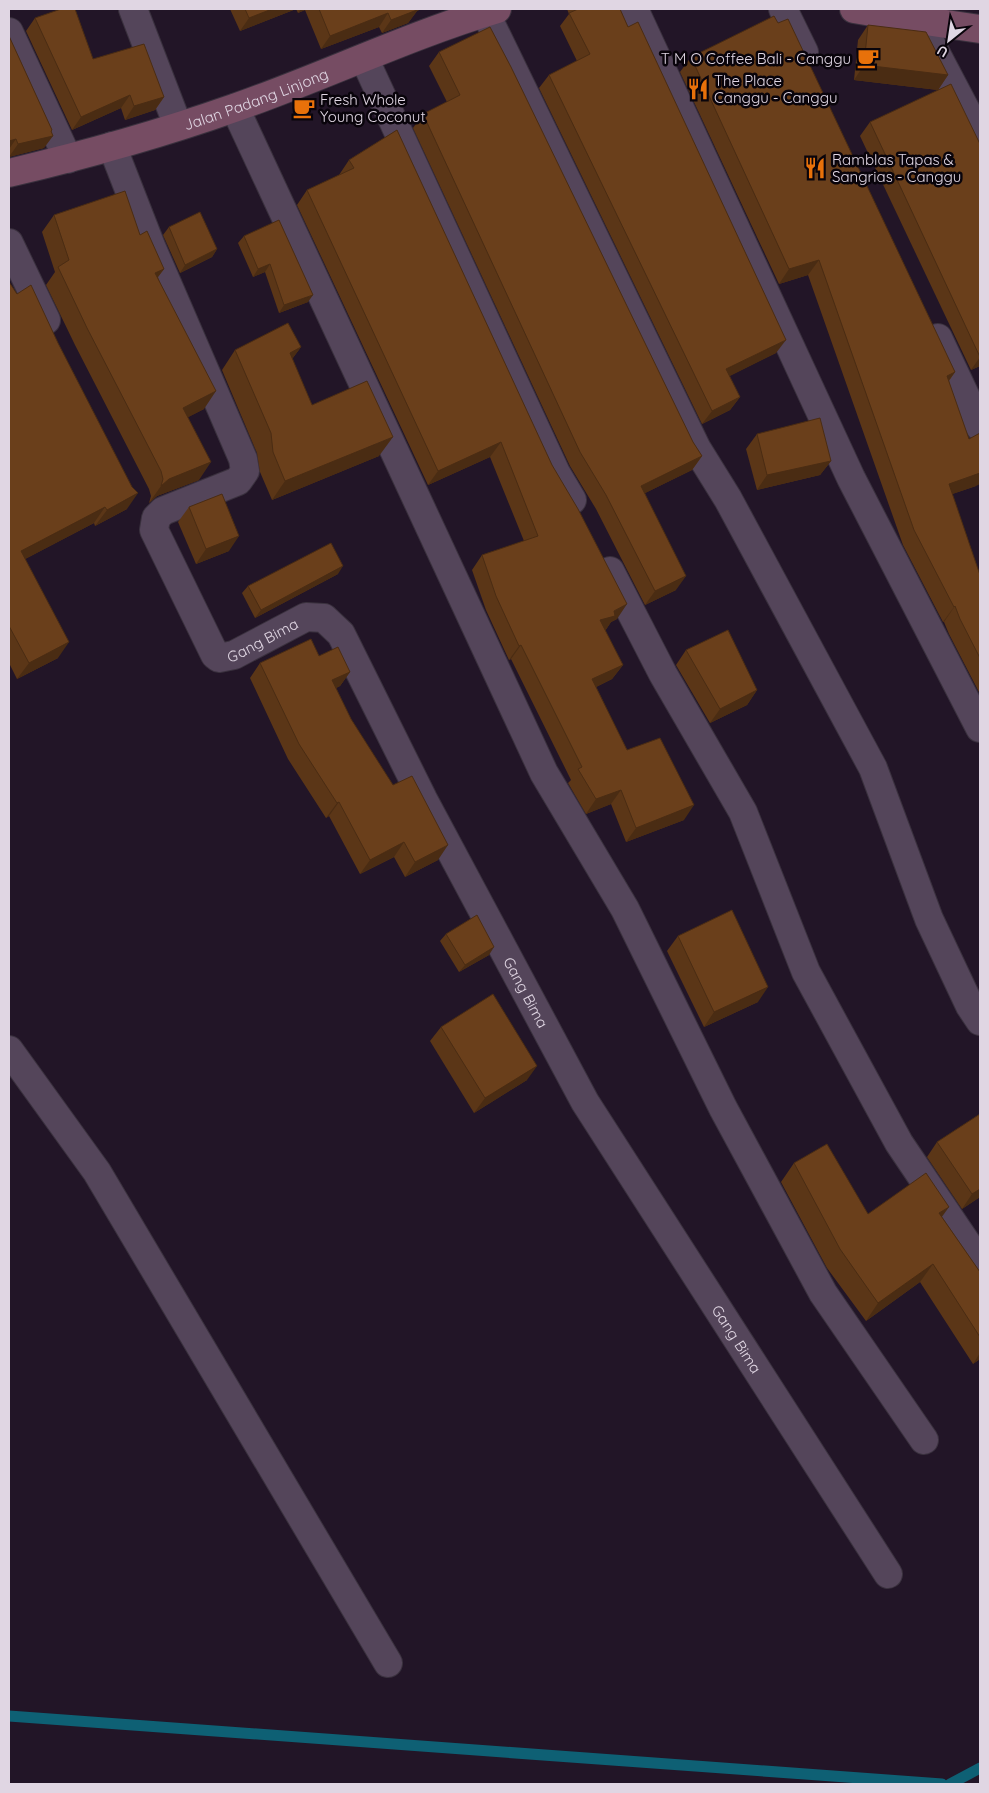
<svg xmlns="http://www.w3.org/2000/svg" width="989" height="1793" font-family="Quicksand,sans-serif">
	<rect width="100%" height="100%" fill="#221527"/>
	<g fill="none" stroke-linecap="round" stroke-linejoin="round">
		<g stroke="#0e6074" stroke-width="11">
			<path d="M 9,1716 L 942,1784"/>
			<path d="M 950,1784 L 980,1768"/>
		</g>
		<g stroke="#3a313e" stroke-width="30">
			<g id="street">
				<path d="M 133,9 L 178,126"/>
				<path d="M 634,9 L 851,478 L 980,728"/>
				<path d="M 783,9 L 804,52"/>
				<path d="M 485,12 L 697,449 L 728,499 L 873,768 L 929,919 L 970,1006 L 980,1021"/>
				<path d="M 9,32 L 68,159"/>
				<path d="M 930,42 L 980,137"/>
				<path d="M 364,58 L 556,473 L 572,500"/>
				<path d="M 235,108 L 544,773 L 625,909 L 723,1108 L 823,1293 L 924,1440"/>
				<path id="s1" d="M 112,146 L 151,246 L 243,459 L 245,471 L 238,481 L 163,511 L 156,518 L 154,530 L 215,655 L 219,658 L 234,655 L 306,617 L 324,618 L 341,634 L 423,799 L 585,1102 L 888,1574"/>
				<path d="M 9,243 L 46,320"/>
				<path d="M 938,338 L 980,427"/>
				<path d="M 610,571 L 663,674 L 743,812 L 806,972 L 899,1143 L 980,1263"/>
				<path d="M 9,1050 L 97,1172 L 388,1663"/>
			</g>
		</g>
		<g stroke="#3a313e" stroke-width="30">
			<g id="secondary">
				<path d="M 854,9 L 919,20 L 980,29"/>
				<path id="s2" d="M 9,173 C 85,155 160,134 234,108 C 323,77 407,36 497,9"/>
			</g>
		</g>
		<use href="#street" stroke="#54455a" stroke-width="28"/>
		<use href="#secondary" stroke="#764c63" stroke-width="28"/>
	</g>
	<g fill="#5b3617">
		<path d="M 230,9 L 296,9 L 240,31 Z"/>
		<path d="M 296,9 L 421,9 L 417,11 L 408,23 L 382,33 L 379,27 L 321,49 L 305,10 L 298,13 Z"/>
		<path d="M 567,9 L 620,9 L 776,353 L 729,376 L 740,397 L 730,410 L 702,424 L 539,88 L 549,75 L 577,61 L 560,26 L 569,14 Z"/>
		<path d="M 35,18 L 93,59 L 164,97 L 155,110 L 125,120 L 121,108 L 72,130 L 26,31 Z"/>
		<path d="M 868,25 L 948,75 L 938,90 L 854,80 L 858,40 Z"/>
		<path d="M 9,36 L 52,130 L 44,148 L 9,157 Z"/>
		<path d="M 439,52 L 702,456 L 692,470 L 645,493 L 676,590 L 645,605 L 596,509 L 570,466 L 413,128 L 423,114 L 447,102 L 429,66 Z"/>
		<path d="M 691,57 L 955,372 L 949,381 L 976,486 L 952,494 L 980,575 L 980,694 L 949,634 L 944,622 L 943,622 L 903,545 L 808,275 L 779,284 L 680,72 Z"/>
		<path d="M 870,122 L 980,144 L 980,366 L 971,370 L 860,136 Z"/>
		<path d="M 397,130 L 617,619 L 611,622 L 605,631 L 623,665 L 612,679 L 596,687 L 627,750 L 684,820 L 626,842 L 611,804 L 586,814 L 568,783 L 571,780 L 511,659 L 509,660 L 486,610 L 472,570 L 482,555 L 524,541 L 490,457 L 428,485 L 297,205 L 307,190 L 339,175 L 349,160 Z"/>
		<path d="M 54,215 L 140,235 L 164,269 L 158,277 L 204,409 L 188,417 L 199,480 L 157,496 L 149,503 L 151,496 L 149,489 L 75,345 L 46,285 L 55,272 L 42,232 Z"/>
		<path d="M 169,227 L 217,249 L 212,257 L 180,273 L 163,235 Z"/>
		<path d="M 244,236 L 308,302 L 279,313 L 265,272 L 253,277 L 238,243 Z"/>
		<path d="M 9,282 L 127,509 L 95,526 L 94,523 L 25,559 L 58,658 L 17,679 L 9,663 Z"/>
		<path d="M 301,347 L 292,359 L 312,405 L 379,456 L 272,500 L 260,472 L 257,453 L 222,370 L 235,350 Z"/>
		<path d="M 757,434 L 831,461 L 820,475 L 757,490 L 746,449 Z"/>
		<path d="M 189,507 L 229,551 L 196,564 L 178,522 Z"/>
		<path d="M 338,574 L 255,618 L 242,593 L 248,586 Z"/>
		<path d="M 686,650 L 757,690 L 747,705 L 710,723 L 676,665 Z"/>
		<path d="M 319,656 L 350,672 L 340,686 L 336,688 L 351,719 L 438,860 L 405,877 L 394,857 L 360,874 L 329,816 L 326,818 L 288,759 L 250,678 L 260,663 Z"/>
		<path d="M 446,934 L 489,955 L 459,972 L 440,941 Z"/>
		<path d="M 678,936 L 758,1002 L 704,1027 L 667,951 Z"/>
		<path d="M 441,1027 L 527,1080 L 474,1113 L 430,1041 Z"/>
		<path d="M 980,1114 L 980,1197 L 962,1209 L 927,1157 L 937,1142 Z"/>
		<path d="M 794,1163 L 868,1214 L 942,1217 L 980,1272 L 980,1359 L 973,1364 L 920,1282 L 866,1321 L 827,1268 L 781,1182 Z"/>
	</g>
	<g fill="#4a2c13">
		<path d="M 272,9 L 296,9 L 240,31 L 249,18 Z"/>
		<path d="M 301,9 L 306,9 L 305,10 L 298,13 Z"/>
		<path d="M 410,9 L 421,9 L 417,11 L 408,23 L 382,33 L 391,20 Z"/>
		<path d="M 388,13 L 379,27 L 321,49 L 330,36 Z"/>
		<path d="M 864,65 L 948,75 L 938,90 L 854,80 Z"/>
		<path d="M 130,95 L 121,108 L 72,130 L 81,117 Z"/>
		<path d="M 164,97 L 155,110 L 125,120 L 134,106 Z"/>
		<path d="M 52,130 L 48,137 L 53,136 L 44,148 L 9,157 L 18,144 Z"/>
		<path d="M 16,139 L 9,149 L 9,141 Z"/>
		<path d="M 217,249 L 212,257 L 180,273 L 185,265 Z"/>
		<path d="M 819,260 L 808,275 L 779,284 L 789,269 Z"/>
		<path d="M 270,264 L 265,272 L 253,277 L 258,269 Z"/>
		<path d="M 164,269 L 151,286 L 155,273 Z"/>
		<path d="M 313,295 L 308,302 L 279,313 L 284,305 Z"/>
		<path d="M 786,340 L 776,353 L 716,383 L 726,369 Z"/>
		<path d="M 301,347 L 287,366 L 290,353 Z"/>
		<path d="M 980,357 L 980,366 L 971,370 Z"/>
		<path d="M 955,372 L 944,387 L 947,376 Z"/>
		<path d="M 216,391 L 204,409 L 171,426 L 183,408 Z"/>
		<path d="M 740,397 L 730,410 L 702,424 L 712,411 Z"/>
		<path d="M 393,437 L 379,456 L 272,500 L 285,481 Z"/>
		<path d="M 501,442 L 490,457 L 428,485 L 438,471 Z"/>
		<path d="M 702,456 L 692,470 L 631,500 L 641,486 Z"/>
		<path d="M 831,461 L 820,475 L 757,490 L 767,475 Z"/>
		<path d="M 211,462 L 199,480 L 157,496 L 149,503 L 161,486 L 169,479 Z"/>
		<path d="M 980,473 L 980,484 L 976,486 L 938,499 L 949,484 Z"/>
		<path d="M 138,493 L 127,509 L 95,526 L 107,510 Z"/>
		<path d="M 105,507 L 94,523 L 10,567 L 21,551 Z"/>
		<path d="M 239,536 L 229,551 L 196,564 L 206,549 Z"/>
		<path d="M 343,566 L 338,574 L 255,618 L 261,610 Z"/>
		<path d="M 686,576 L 676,590 L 645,605 L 655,591 Z"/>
		<path d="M 627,604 L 617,619 L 611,622 L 605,631 L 600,620 L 614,611 Z"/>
		<path d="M 955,606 L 944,622 L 943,622 L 954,607 Z"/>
		<path d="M 69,642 L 58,658 L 17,679 L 29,663 Z"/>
		<path d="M 521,645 L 511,659 L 509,660 L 519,646 Z"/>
		<path d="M 623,665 L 612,679 L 582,694 L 592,679 Z"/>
		<path d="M 350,672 L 340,686 L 322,695 L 332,680 Z"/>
		<path d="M 757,690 L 747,705 L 710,723 L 720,709 Z"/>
		<path d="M 621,790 L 611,804 L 586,814 L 596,799 Z"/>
		<path d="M 339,802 L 329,816 L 326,818 L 337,803 Z"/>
		<path d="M 694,805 L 684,820 L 626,842 L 636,828 Z"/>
		<path d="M 404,842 L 394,857 L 360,874 L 370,860 Z"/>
		<path d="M 448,845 L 438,860 L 405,877 L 415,862 Z"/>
		<path d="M 494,947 L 489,955 L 459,972 L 465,965 Z"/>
		<path d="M 768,987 L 758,1002 L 704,1027 L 714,1012 Z"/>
		<path d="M 537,1066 L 527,1080 L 474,1113 L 485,1098 Z"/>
		<path d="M 980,1189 L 980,1197 L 962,1209 L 972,1194 Z"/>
		<path d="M 949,1207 L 936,1225 L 939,1213 Z"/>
		<path d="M 933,1264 L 920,1282 L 866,1321 L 878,1303 Z"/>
		<path d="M 980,1353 L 980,1359 L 973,1364 Z"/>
	</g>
	<g fill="#6a3f1b" stroke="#4a2c13">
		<path d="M 61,9 L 75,9 L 93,59 L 144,44 L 164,97 L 134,106 L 130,95 L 81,117 L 35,18 Z"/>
		<path d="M 245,9 L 272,9 L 249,18 Z"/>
		<path d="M 319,9 L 417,9 L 417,10 L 391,20 L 388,13 L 330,36 Z"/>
		<path d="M 578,9 L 620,9 L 628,27 L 638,22 L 786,340 L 726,369 L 740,397 L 712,411 L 549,75 L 590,54 L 569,13 Z"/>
		<path d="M 774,16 L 778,23 L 788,19 L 955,372 L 947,376 L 969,439 L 980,433 L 980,473 L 949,484 L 980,575 L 980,658 L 960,619 L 955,606 L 954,607 L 914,530 L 819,260 L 789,269 L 691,57 Z"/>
		<path d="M 868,25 L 926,32 L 948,75 L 864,65 Z"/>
		<path d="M 490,27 L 511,67 L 693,442 L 702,456 L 641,486 L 686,576 L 655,591 L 606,495 L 580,452 L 423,114 L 460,95 L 439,52 Z"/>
		<path d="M 9,36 L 52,130 L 51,131 L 53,136 L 18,144 L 16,139 L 9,141 Z"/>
		<path d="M 951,84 L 980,144 L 980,357 L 870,122 Z"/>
		<path d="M 397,130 L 552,465 L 578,509 L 627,604 L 614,611 L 615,616 L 600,620 L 623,665 L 592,679 L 627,750 L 660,738 L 694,805 L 636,828 L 621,790 L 596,799 L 578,769 L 582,767 L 521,645 L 519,646 L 496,596 L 482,555 L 538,536 L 501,442 L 438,471 L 307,190 L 354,168 L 349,160 Z"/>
		<path d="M 125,191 L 140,235 L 147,231 L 164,269 L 155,273 L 216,391 L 183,408 L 211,462 L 169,479 L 161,486 L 163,479 L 161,471 L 87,328 L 58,267 L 69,260 L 54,215 Z"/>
		<path d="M 200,212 L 217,249 L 185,265 L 169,227 Z"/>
		<path d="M 279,220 L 313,295 L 284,305 L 270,264 L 258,269 L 244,236 Z"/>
		<path d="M 9,282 L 17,294 L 31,285 L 58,343 L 132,487 L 138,493 L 107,510 L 105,507 L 21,551 L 69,642 L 29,663 L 9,626 Z"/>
		<path d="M 288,323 L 301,347 L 290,353 L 312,405 L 367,381 L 393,437 L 285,481 L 273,452 L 271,433 L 235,350 Z"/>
		<path d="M 820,418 L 831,461 L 767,475 L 757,434 Z"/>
		<path d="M 222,494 L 239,536 L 206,549 L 189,507 Z"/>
		<path d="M 331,543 L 343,566 L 261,610 L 248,586 Z"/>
		<path d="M 728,630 L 757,690 L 720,709 L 686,650 Z"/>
		<path d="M 311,639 L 319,656 L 338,647 L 350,672 L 332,680 L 351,719 L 393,785 L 412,776 L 448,845 L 415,862 L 404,842 L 370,860 L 339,802 L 337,803 L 299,744 L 260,663 Z"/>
		<path d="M 732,910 L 768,987 L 714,1012 L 678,936 Z"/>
		<path d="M 477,915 L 494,947 L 465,965 L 446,934 Z"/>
		<path d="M 493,994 L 537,1066 L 485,1098 L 441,1027 Z"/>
		<path d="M 980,1114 L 980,1189 L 972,1194 L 937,1142 Z"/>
		<path d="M 827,1144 L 868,1214 L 926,1173 L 949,1207 L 939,1213 L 980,1272 L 980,1337 L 933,1264 L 878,1303 L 840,1249 L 794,1163 Z"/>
	</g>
	<defs>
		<g id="cafe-bare" transform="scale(1.725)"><path d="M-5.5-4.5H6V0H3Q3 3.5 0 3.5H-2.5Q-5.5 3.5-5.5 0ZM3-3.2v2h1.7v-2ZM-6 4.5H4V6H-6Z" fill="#e8710a" stroke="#09040b" stroke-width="2.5" paint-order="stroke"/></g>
		<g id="restaurant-bare" transform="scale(1.725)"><path d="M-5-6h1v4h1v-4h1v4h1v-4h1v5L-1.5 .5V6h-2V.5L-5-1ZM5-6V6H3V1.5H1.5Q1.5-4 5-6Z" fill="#e8710a" stroke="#09040b" stroke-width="2.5" paint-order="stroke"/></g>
	</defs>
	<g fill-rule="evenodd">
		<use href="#cafe-bare" x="868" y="58"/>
		<use href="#restaurant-bare" x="698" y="89"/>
		<use href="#cafe-bare" x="304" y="108"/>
		<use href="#restaurant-bare" x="815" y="168"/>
	</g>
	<g text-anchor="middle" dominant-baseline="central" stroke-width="5" stroke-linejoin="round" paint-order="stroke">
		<g font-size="15" fill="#e0d6e3" stroke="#09040b" text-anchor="start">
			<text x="851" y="58" text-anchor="end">T M O Coffee Bali - Canggu</text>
			<text x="714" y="80">The Place<tspan x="714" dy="17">Canggu - Canggu</tspan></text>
			<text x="320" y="99">Fresh Whole<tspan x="320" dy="17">Young Coconut</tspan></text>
			<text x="832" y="159">Ramblas Tapas &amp;<tspan x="832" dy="17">Sangrias - Canggu</tspan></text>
		</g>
		<g font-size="15" fill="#e0d6e3" stroke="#09040b">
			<text stroke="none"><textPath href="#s2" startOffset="258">Jalan Padang Linjong</textPath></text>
			<text stroke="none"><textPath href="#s1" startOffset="658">Gang Bima</textPath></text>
			<text stroke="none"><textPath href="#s1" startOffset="1152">Gang Bima</textPath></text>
			<text stroke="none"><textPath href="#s1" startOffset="1558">Gang Bima</textPath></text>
		</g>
	</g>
	<rect width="989" height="1793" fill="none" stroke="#e0d6e3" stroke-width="20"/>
	<g transform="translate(949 40) rotate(210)" stroke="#09040b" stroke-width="4" paint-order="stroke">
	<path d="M0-4L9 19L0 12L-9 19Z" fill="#e0d6e3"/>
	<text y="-8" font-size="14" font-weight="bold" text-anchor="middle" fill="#e0d6e3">U</text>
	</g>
</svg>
